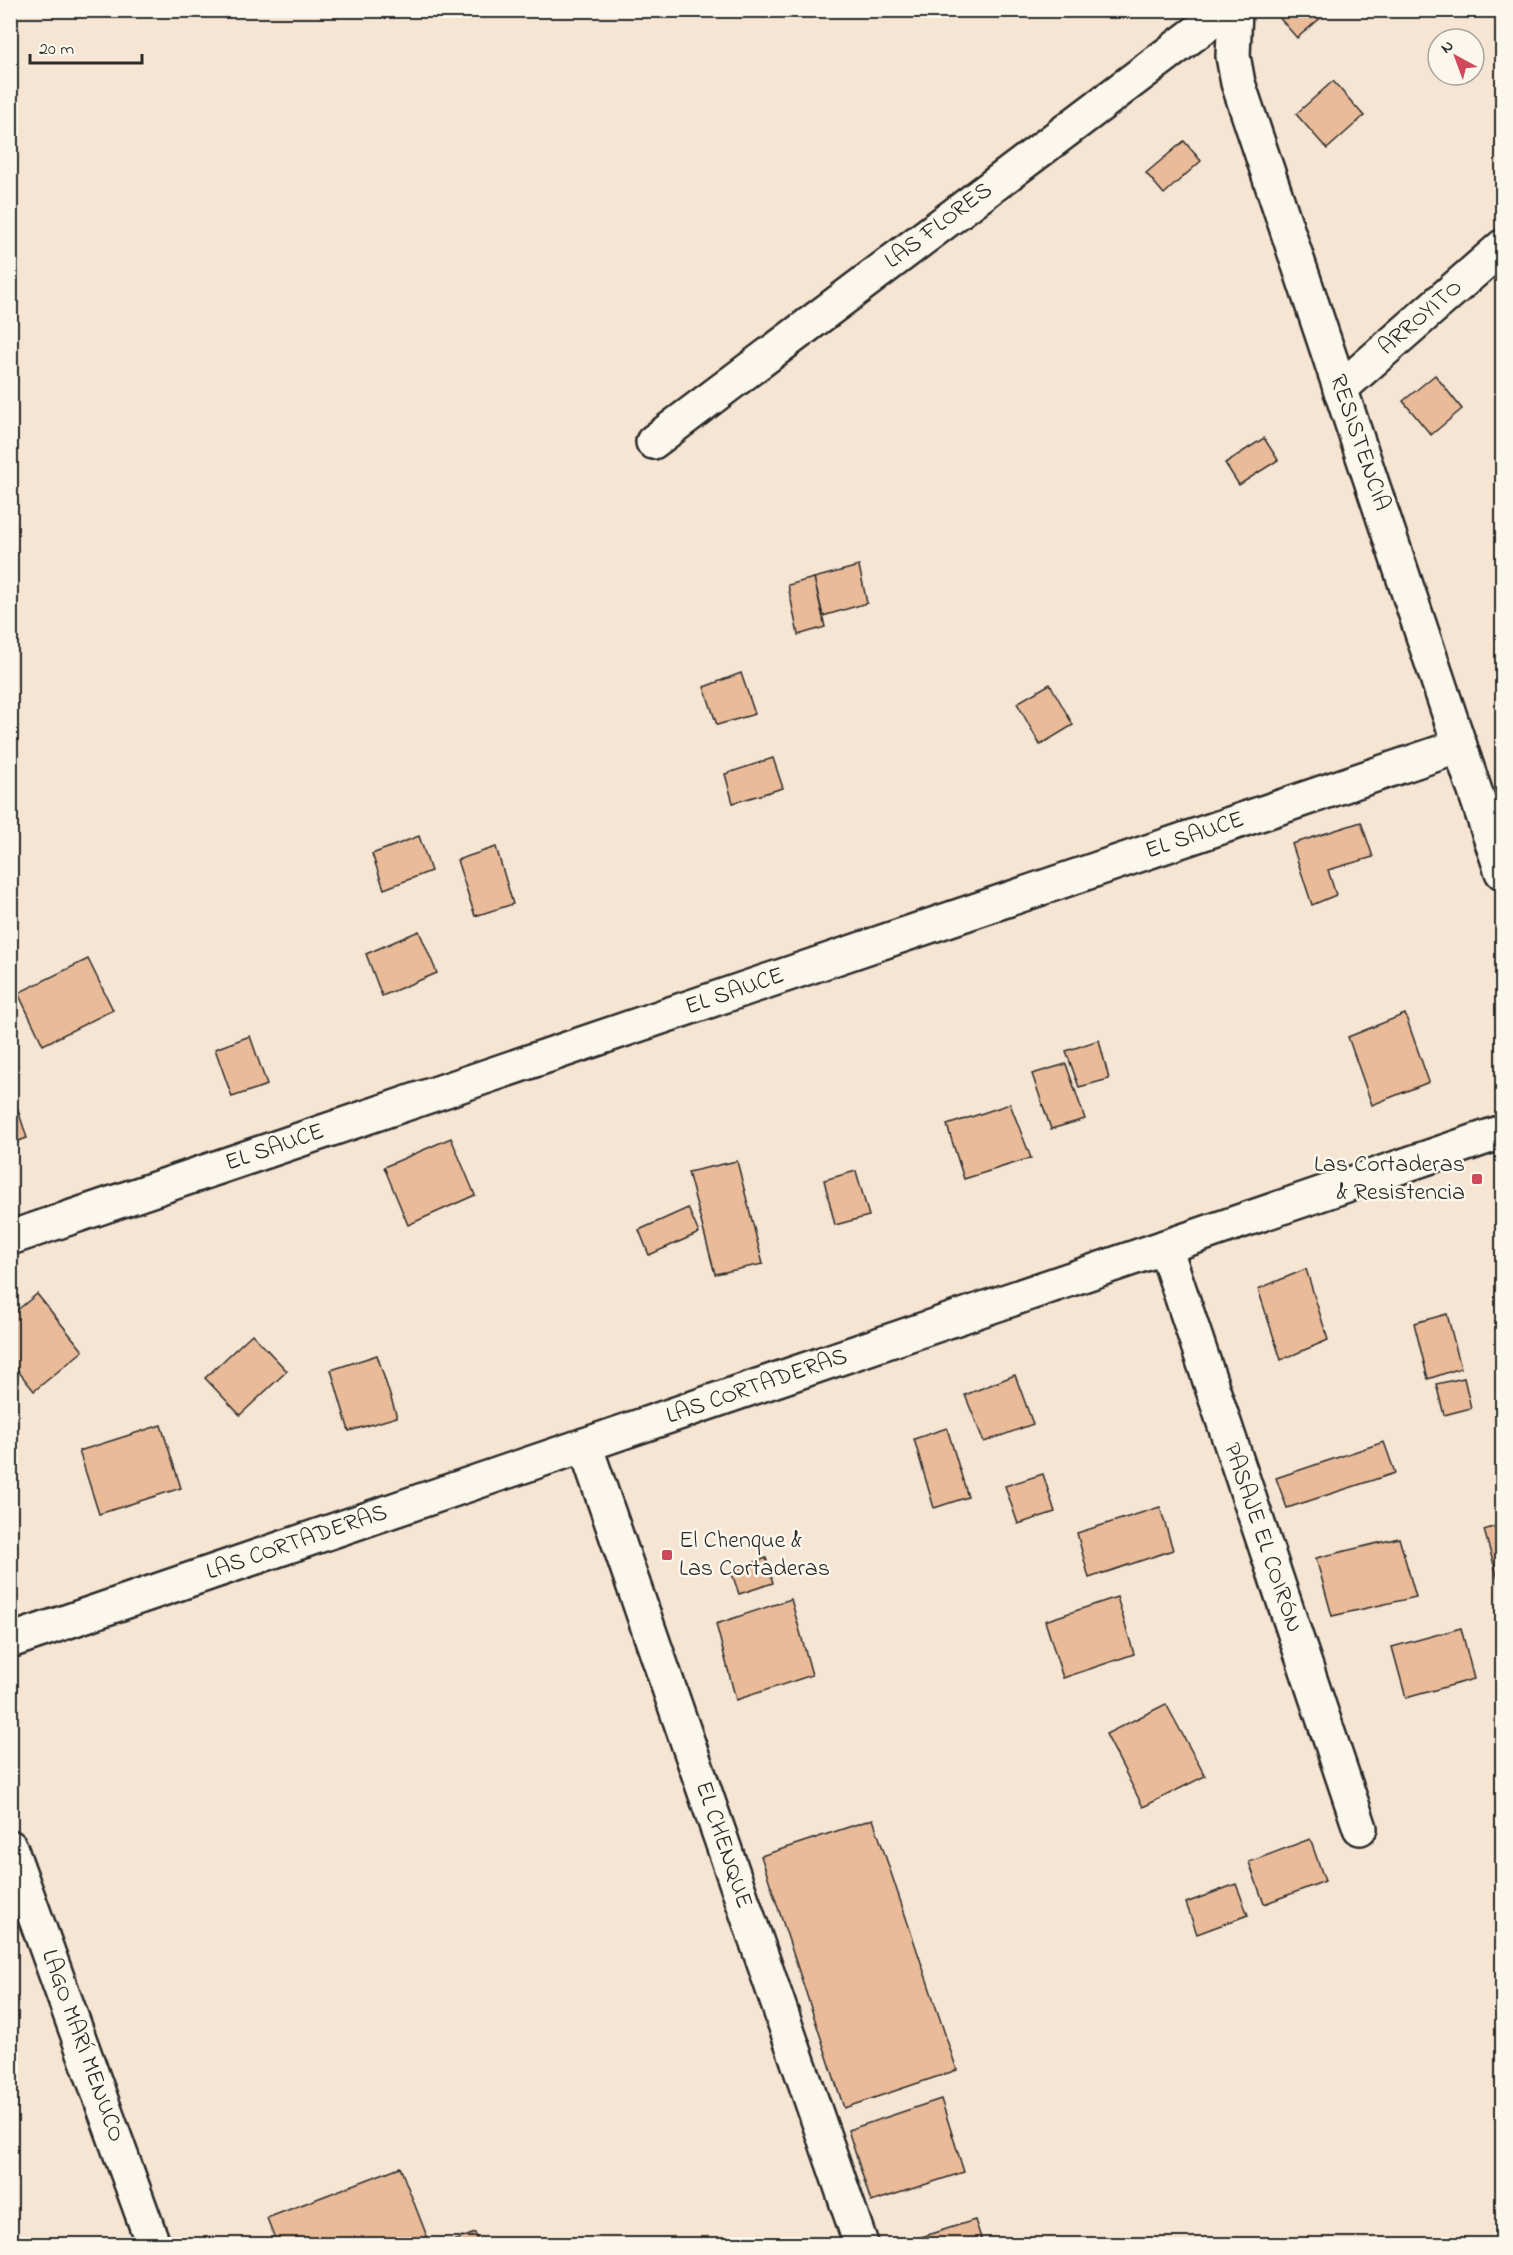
<svg xmlns="http://www.w3.org/2000/svg" width="1513" height="2255" font-family="'Indie Flower',sans-serif">
	<rect width="100%" height="100%" fill="#f6e5d3"/>
	<filter id="ink" filterUnits="userSpaceOnUse"><feTurbulence type="fractalNoise" baseFrequency=".0167" numOctaves="2"/><feDisplacementMap in="SourceGraphic" scale="12" xChannelSelector="R" yChannelSelector="G"/><feConvolveMatrix kernelMatrix="1 2 1 2 8 2 1 2 1" color-interpolation-filters="sRGB"/></filter>
	<g filter="url(#ink)">
		<g fill="#e9bb99" stroke="#2b2b2b" stroke-width="1.5">
			<path d="M 1284,10 L 1330,10 L 1297,38 L 1278,16 Z"/>
			<path d="M 1333,81 L 1364,116 L 1327,149 L 1296,114 Z"/>
			<path d="M 1184,141 L 1201,161 L 1164,194 L 1146,173 Z"/>
			<path d="M 1435,375 L 1462,409 L 1431,435 L 1403,401 Z"/>
			<path d="M 1264,438 L 1278,460 L 1239,485 L 1225,463 Z"/>
			<path d="M 859,566 L 867,603 L 823,616 L 814,578 Z"/>
			<path d="M 814,578 L 825,627 L 798,635 L 788,585 Z"/>
			<path d="M 741,673 L 755,714 L 717,725 L 704,687 Z"/>
			<path d="M 1050,684 L 1073,725 L 1040,745 L 1017,703 Z"/>
			<path d="M 773,758 L 783,788 L 733,803 L 725,774 Z"/>
			<path d="M 1361,822 L 1373,857 L 1328,870 L 1336,895 L 1312,905 L 1292,844 Z"/>
			<path d="M 419,836 L 431,871 L 384,889 L 372,854 Z"/>
			<path d="M 496,847 L 513,904 L 475,916 L 457,860 Z"/>
			<path d="M 419,931 L 437,973 L 382,996 L 366,954 Z"/>
			<path d="M 88,959 L 113,1010 L 43,1045 L 18,993 Z"/>
			<path d="M 1405,1014 L 1429,1082 L 1372,1105 L 1348,1037 Z"/>
			<path d="M 250,1036 L 267,1085 L 232,1097 L 215,1049 Z"/>
			<path d="M 1099,1040 L 1109,1079 L 1079,1087 L 1066,1051 Z"/>
			<path d="M 1066,1064 L 1085,1119 L 1051,1129 L 1032,1074 Z"/>
			<path d="M 10,1085 L 27,1138 L 10,1144 Z"/>
			<path d="M 1010,1104 L 1031,1158 L 964,1179 L 947,1125 Z"/>
			<path d="M 451,1138 L 475,1195 L 408,1225 L 384,1167 Z"/>
			<path d="M 737,1161 L 763,1264 L 715,1274 L 688,1172 Z"/>
			<path d="M 856,1171 L 869,1216 L 835,1225 L 824,1180 Z"/>
			<path d="M 688,1208 L 699,1233 L 649,1255 L 639,1230 Z"/>
			<path d="M 1306,1269 L 1328,1340 L 1281,1360 L 1258,1289 Z"/>
			<path d="M 37,1294 L 83,1351 L 34,1391 L 10,1361 L 10,1316 Z"/>
			<path d="M 1447,1314 L 1461,1368 L 1428,1379 L 1414,1323 Z"/>
			<path d="M 252,1334 L 287,1371 L 240,1415 L 205,1378 Z"/>
			<path d="M 377,1355 L 397,1417 L 349,1431 L 331,1370 Z"/>
			<path d="M 1015,1375 L 1033,1424 L 984,1442 L 965,1395 Z"/>
			<path d="M 1464,1378 L 1471,1408 L 1444,1415 L 1436,1384 Z"/>
			<path d="M 161,1425 L 181,1488 L 99,1514 L 79,1451 Z"/>
			<path d="M 947,1428 L 968,1497 L 934,1508 L 914,1439 Z"/>
			<path d="M 1384,1442 L 1395,1473 L 1287,1508 L 1276,1478 Z"/>
			<path d="M 1043,1474 L 1055,1512 L 1018,1524 L 1005,1486 Z"/>
			<path d="M 1160,1507 L 1173,1550 L 1089,1578 L 1077,1533 Z"/>
			<path d="M 1502,1524 L 1502,1593 L 1484,1530 Z"/>
			<path d="M 1399,1538 L 1416,1597 L 1332,1616 L 1316,1558 Z"/>
			<path d="M 766,1558 L 773,1583 L 739,1594 L 731,1571 Z"/>
			<path d="M 1117,1597 L 1134,1654 L 1063,1678 L 1045,1621 Z"/>
			<path d="M 791,1599 L 812,1675 L 736,1700 L 716,1624 Z"/>
			<path d="M 1461,1628 L 1474,1679 L 1406,1698 L 1392,1647 Z"/>
			<path d="M 1166,1704 L 1205,1776 L 1143,1807 L 1106,1734 Z"/>
			<path d="M 873,1819 L 957,2070 L 844,2108 L 761,1856 Z"/>
			<path d="M 1310,1839 L 1325,1881 L 1264,1904 L 1249,1862 Z"/>
			<path d="M 1236,1884 L 1248,1915 L 1197,1934 L 1186,1903 Z"/>
			<path d="M 941,2099 L 964,2172 L 871,2202 L 848,2130 Z"/>
			<path d="M 400,2167 L 430,2244 L 277,2244 L 267,2218 Z"/>
			<path d="M 975,2220 L 983,2244 L 899,2244 Z"/>
			<path d="M 475,2233 L 479,2244 L 445,2244 Z"/>
		</g>
		<g fill="none" stroke-linecap="round" stroke-linejoin="round">
			<g stroke="#2b2b2b" stroke-width="38">
				<g id="street">
					<path d="M 1235,10 L 1233,56 L 1238,83 L 1502,872"/>
					<path d="M 1340,389 L 1502,247"/>
					<path d="M 653,442 L 1226,10"/>
					<path d="M 10,1238 L 1460,746"/>
					<path d="M 1165,1247 L 1360,1828"/>
					<path d="M 585,1445 L 861,2244"/>
					<path d="M 10,1641 L 1502,1132"/>
					<path d="M 10,1847 L 153,2244"/>
				</g>
			</g>
			<use href="#street" stroke="#fbf7ec" stroke-width="33"/>
		</g>
	</g>
	<g fill="#d1495b" stroke="#fbf7ec" stroke-width="2">
		<rect x="1471" y="1173" width="12" height="12" rx="3"/>
		<rect x="661" y="1549" width="12" height="12" rx="3"/>
	</g>
	<g text-anchor="middle" dominant-baseline="central" stroke-width="5" stroke-linejoin="round" paint-order="stroke">
		<g font-size="24" fill="#2b2b2b" stroke="#fbf7ec">
			<text transform="translate(939 226) rotate(-37)">LAS FLORES</text>
			<text transform="translate(1421 318) rotate(-41)">ARROYITO</text>
			<text transform="translate(1359 443) rotate(71)">RESISTENCIA</text>
			<text transform="translate(1195 836) rotate(-19)">EL SAUCE</text>
			<text transform="translate(735 992) rotate(-19)">EL SAUCE</text>
			<text transform="translate(275 1148) rotate(-19)">EL SAUCE</text>
			<text transform="translate(757 1387) rotate(-19)">LAS CORTADERAS</text>
			<text transform="translate(1262 1538) rotate(71)">PASAJE EL COIRÓN</text>
			<text transform="translate(297 1543) rotate(-19)">LAS CORTADERAS</text>
			<text transform="translate(723 1845) rotate(71)">EL CHENQUE</text>
			<text transform="translate(82 2046) rotate(70)">LAGO MARÍ MENUCO</text>
		</g>
		<g font-size="24" fill="#2b2b2b" stroke="#fbf7ec" text-anchor="end">
			<text x="1465" y="1165">Las Cortaderas<tspan x="1465" dy="28">&amp; Resistencia</tspan></text>
			<text x="679" y="1541" text-anchor="start">El Chenque &amp;<tspan x="679" dy="28">Las Cortaderas</tspan></text>
		</g>
	</g>
	<rect width="1513" height="2255" fill="none" stroke="#fbf7ec" stroke-width="36"/>
	<rect x="18" y="18" width="1477" height="2219" fill="none" stroke="#2b2b2b" stroke-width="2" filter="url(#ink)"/>
	<g transform="translate(1456 57) rotate(319)"><circle r="28" fill="#fbf7ec" stroke="#a8a59f" stroke-width="1.5"/>
	<path d="M0-4.5L10 22L0 15L-10 22Z" fill="#d1495b"/>
	<text y="-9" font-size="16" font-weight="bold" text-anchor="middle" fill="#2b2b2b">N</text>
	</g>
	<path d="M30 54v9h112v-9" fill="none" stroke="#2b2b2b" stroke-width="3"/>
	<text x="39" y="54" font-size="18" fill="#2b2b2b" stroke="#fbf7ec" stroke-width="4.5" paint-order="stroke">20 m</text>
</svg>
